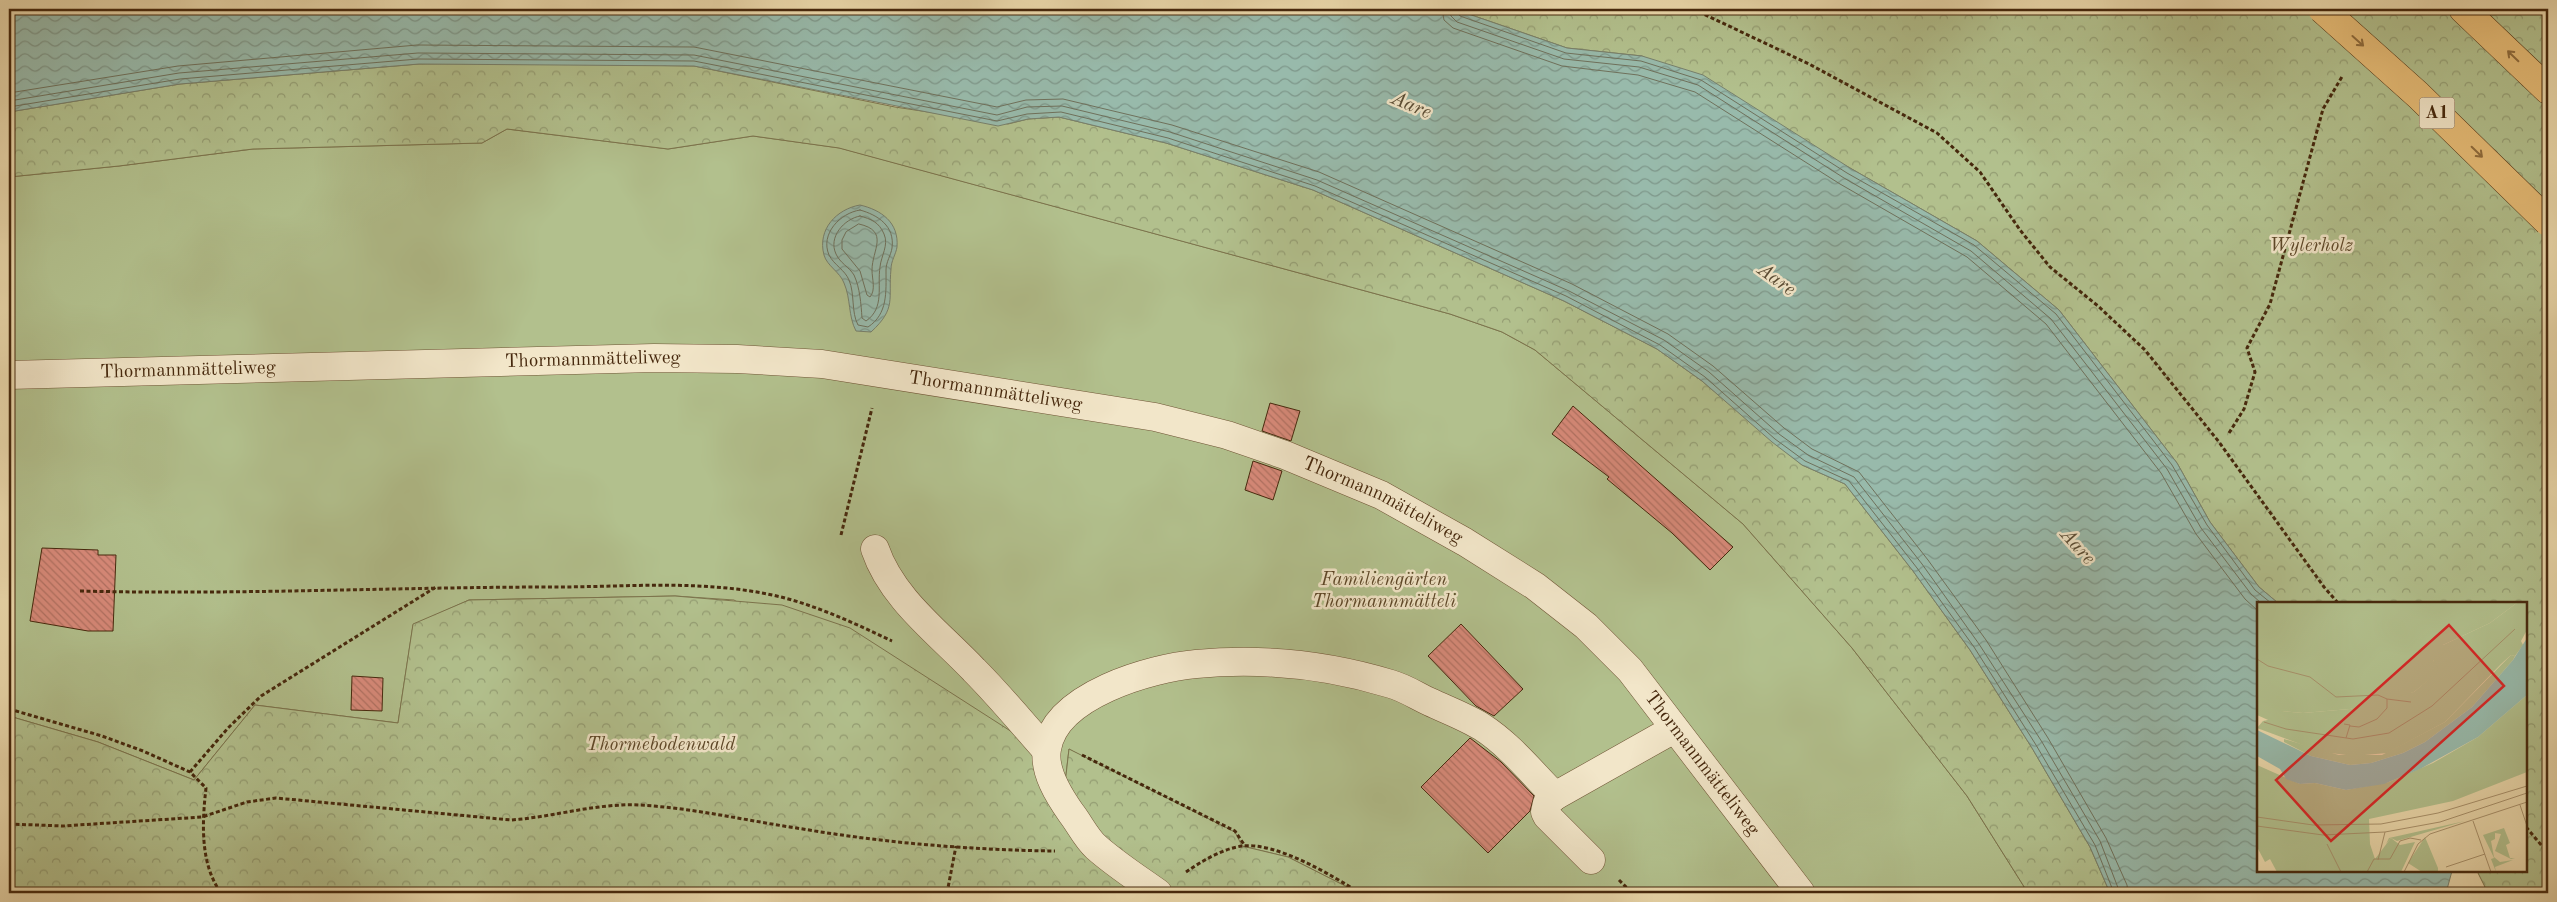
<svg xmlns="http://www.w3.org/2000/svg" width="2557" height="902" font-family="'Old Standard TT',serif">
	<defs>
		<pattern id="forest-crowns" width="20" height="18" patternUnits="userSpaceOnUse" patternTransform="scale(1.25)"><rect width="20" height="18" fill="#b2c08d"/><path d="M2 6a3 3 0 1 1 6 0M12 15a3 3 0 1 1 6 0" fill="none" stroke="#939c72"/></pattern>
		<pattern id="water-waves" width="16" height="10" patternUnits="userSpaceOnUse" patternTransform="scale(1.25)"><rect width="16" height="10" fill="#98baab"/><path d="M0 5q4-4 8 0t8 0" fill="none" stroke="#7e978a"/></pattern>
		<pattern id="building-back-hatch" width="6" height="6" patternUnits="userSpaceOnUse" patternTransform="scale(1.25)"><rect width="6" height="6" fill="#d88a7a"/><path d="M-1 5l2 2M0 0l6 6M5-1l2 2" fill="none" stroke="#b17162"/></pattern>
	</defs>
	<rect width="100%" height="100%" fill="#ebd9ac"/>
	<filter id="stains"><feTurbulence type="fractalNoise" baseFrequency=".004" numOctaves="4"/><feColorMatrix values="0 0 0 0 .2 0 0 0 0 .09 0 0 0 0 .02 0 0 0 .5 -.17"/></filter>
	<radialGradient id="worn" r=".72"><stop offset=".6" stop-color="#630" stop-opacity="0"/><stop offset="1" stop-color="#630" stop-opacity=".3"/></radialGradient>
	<path fill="#b2c08d" stroke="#7c744d" d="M 507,129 L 668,149 L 753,136 L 840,148 L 1450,314 L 1502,332 L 1535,350 L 1743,524 L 1852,648 L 1967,796 L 2028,893 L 1359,893 L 1288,857 L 1242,846 L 1069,749 L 1063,802 L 734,600 L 675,596 L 469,600 L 413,625 L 398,723 L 255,705 L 194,780 L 98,742 L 9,716 L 9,177 L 119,166 L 253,149 L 482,143 Z"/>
	<g fill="url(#forest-crowns)" stroke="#7c744d">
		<path d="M 1454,9 L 2548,9 L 2548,893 L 2488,893 L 2477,871 L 2526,871 L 2526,603 L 2278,603 L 2259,587 L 2210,522 L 2177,463 L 2059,310 L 1977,241 L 1850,168 L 1642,56 L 1567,48 Z"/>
		<path d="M 511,63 L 694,66 L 895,107 L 1008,124 L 1028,119 L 1059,117 L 1166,143 L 1313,190 L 1564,301 L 1657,349 L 1702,381 L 1802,465 L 1845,484 L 1913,571 L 1970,650 L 2032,748 L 2090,847 L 2110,893 L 2028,893 L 1967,796 L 1852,648 L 1743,524 L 1535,350 L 1502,332 L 1450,314 L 839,148 L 753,136 L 668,149 L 507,129 L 482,143 L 253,149 L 119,166 L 9,177 L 9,112 L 180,84 L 419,64 Z"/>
		<path d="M 675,596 L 782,605 L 850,628 L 1023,739 L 1063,801 L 1069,749 L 1235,832 L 1242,846 L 1288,857 L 1359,893 L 9,893 L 9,716 L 98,742 L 194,780 L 255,705 L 398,723 L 413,624 L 469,600 Z"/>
	</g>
	<g fill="url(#water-waves)" stroke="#77806c">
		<path d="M 9,9 L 1454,9 L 1567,48 L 1642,56 L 1703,75 L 1850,168 L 1977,241 L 2059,310 L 2177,463 L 2210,522 L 2259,587 L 2278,603 L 2258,603 L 2258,871 L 2452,871 L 2446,893 L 2110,893 L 2090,847 L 2032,748 L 1970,650 L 1913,571 L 1845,484 L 1802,465 L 1772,442 L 1702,381 L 1657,349 L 1564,301 L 1313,190 L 1166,143 L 1059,117 L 1028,119 L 998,126 L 694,66 L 419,64 L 180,84 L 9,112 Z"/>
		<path d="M 860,205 C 881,210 899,222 897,247 C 896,254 891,261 891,269 C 888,299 897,308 871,332 L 856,331 C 848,316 851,299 844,283 C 840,272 827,266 824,255 C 817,229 837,209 860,205 Z"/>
	</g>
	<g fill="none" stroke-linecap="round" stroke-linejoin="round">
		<g stroke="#6f715c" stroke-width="1">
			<path d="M 1442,9 L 1444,20 L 1453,28 L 1562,66 L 1638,75 L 1695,92 L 1840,184 L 1967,257 L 2046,324 L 2161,473 L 2196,534 L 2245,599 L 2258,611"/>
			<path d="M 1449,9 L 1451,16 L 1457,22 L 1564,59 L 1639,67 L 1698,85 L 1844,178 L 1971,251 L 2051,319 L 2167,469 L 2201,528 L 2251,594 L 2261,603"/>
			<path d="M 1456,9 L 1460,16 L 1566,53 L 1641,61 L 1701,80 L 1847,173 L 1974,245 L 2056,314 L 2172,465 L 2207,525 L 2255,590 L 2271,603"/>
			<path d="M 9,93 L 178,66 L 417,45 L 694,47 L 997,107 L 1026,100 L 1063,99 L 1172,125 L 1319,172 L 1572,284 L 1668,334 L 1713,366 L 1784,428 L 1812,449 L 1859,472 L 1928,560 L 1986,640 L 2048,738 L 2106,838 L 2127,885 L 2128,893"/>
			<path d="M 9,101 L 179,73 L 418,53 L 694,55 L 997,115 L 1027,107 L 1062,106 L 1170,132 L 1317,180 L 1569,291 L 1664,340 L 1709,372 L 1779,434 L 1808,455 L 1854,477 L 1922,564 L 1979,644 L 2042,742 L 2100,841 L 2120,893"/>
			<path d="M 9,107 L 180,79 L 418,59 L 694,61 L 997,121 L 1027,114 L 1061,112 L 1168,138 L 1315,186 L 1566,296 L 1660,345 L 1705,377 L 1775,439 L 1805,461 L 1849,481 L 1917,568 L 1974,647 L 2036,745 L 2095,845 L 2114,893"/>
			<path d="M 860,210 C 878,215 895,226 892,248 C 891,255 886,262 886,270 C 886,292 888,314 868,327 L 858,325 C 851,312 855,294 849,280 C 845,270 834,265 829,255 C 820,234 840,213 860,210 Z"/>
			<path d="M 860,216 C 871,219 879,222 884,234 C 889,245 881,256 880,267 C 877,286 885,308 866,321 L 862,318 C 861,304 860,288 854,275 C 849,267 840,263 836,254 C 828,237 844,219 860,216 Z"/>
			<path d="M 859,224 C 890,231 872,250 872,270 C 872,279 876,290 870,297 L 867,295 L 860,271 L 842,249 L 842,240 L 846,232 Z"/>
		</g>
	</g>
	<g fill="url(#building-back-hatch)" stroke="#46280d">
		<path d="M 1270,403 L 1300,411 L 1291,441 L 1262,431 Z"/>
		<path d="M 1573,406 L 1733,547 L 1710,570 L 1672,533 L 1607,479 L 1609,477 L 1552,434 Z"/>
		<path d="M 1253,461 L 1282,471 L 1273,500 L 1245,490 Z"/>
		<path d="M 42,548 L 98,550 L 98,555 L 116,555 L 113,631 L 88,631 L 30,621 Z"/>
		<path d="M 1461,624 L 1523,689 L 1494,716 L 1476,706 L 1428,656 Z"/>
		<path d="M 352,676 L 383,678 L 382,711 L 351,710 Z"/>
		<path d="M 1470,738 L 1501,762 L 1534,796 L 1530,811 L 1488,853 L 1421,787 Z"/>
	</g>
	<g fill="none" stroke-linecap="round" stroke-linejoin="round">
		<g stroke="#6f5435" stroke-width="29">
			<g id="minor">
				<path id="s1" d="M 9,375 L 654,358 L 737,359 L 822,364 L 1155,417 L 1227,435 L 1285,455 L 1381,495 L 1465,542 L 1535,586 L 1586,626 L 1630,670 L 1801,893"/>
				<path d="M 875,549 C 892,599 939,633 974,670 C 999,695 1022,723 1046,750"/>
				<path d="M 1591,860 L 1547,816 L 1545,812 L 1547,803 L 1555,796 L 1674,729"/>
				<path d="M 1158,893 C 1137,878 1115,864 1096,847 C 1086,838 1079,823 1071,813 C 1059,796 1043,771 1047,749 C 1055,695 1151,668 1196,664 C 1261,658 1329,665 1391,684 C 1405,688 1417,696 1430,702 C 1447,710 1466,717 1482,727 C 1510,745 1532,773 1555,796"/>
			</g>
		</g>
		<g stroke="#46280d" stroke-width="29">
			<path id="highway" d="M 2463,9 L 2548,90"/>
		</g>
		<g stroke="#46280d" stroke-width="3" stroke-dasharray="4 2.5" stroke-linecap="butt">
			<path d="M 1693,9 L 1809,64 L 1937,133 L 1980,172 L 2020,230 L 2050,267 L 2098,306 L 2145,350 L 2219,442 L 2324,587 L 2338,603"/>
			<path d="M 2229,433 L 2244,409 L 2255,372 L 2247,348 L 2270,304 L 2323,109 L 2343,75"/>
			<path d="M 841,535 L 872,408"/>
			<path d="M 80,591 C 238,595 396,587 555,587 C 630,587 707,579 781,597 C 820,607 856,624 892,641"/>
			<path d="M 9,709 L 102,736 L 143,751 L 190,772 L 206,788 C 202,823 200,864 221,893"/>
			<path d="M 1082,755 L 1235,831 L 1245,846"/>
			<path d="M 190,772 L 228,728 L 261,696 L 436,587"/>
			<path d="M 9,824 L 63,826 L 202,817 L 247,802 L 276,798 L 511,820 C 554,817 596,803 639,805 C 694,808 748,821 803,829 C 885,843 972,850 1055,851"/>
			<path d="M 2526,827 L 2548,853"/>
			<path d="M 1186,872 C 1202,861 1222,849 1242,846 C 1277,842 1331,875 1360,893"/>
			<path d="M 1619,880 L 1632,893"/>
			<path d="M 947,893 L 956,846"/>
		</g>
		<use href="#minor" stroke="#f2e6c9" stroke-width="28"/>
		<use href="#highway" stroke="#e6bc76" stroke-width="28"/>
		<g stroke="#46280d" stroke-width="29" stroke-linecap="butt">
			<path id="highway-bridge" d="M 2322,9 L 2418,95 L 2548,222"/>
		</g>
		<use href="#highway-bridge" stroke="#e6bc76" stroke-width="28"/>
	</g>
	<defs><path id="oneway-shaft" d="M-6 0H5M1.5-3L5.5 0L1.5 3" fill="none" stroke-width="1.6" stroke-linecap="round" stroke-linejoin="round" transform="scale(1.25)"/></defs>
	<g stroke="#8e6b3c">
		<use href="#oneway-shaft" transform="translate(2358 41) rotate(42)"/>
		<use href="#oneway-shaft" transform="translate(2513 56) rotate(-136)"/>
		<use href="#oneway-shaft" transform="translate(2477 152) rotate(44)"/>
	</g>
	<g text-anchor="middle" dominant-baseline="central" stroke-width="5" stroke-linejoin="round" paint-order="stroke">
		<rect fill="#f2e6c9" stroke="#7a6145" stroke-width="1" x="2419.5" y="97.5" width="35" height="31" rx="4"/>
		<g font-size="18" font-weight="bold" fill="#46280d">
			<text x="2437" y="113">A1</text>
		</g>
		<g font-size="19" font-style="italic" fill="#5c4627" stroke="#f2e6c9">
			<text x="2311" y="246">Wylerholz</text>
			<text x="1384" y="580">Familiengärten<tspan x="1384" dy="22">Thormannmätteli</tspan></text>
			<text x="661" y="745">Thormebodenwald</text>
		</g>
		<g font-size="19" fill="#46280d" stroke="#f2e6c9">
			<text stroke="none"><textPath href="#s1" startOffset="584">Thormannmätteliweg</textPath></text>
			<text stroke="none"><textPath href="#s1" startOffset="179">Thormannmätteliweg</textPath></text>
			<text stroke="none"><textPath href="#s1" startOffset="989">Thormannmätteliweg</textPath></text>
			<text stroke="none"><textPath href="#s1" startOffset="1394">Thormannmätteliweg</textPath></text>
			<text stroke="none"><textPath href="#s1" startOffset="1814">Thormannmätteliweg</textPath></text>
		</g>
		<g font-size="20" font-style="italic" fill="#5a4c34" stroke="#f2e6c9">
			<text transform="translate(1411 106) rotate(23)">Aare</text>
			<text transform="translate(1776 280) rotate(36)">Aare</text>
			<text transform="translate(2077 547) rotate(48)">Aare</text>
		</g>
	</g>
	<g transform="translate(2257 602)">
		<rect width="270" height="270" fill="#ebd9ac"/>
		<path d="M 261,0 L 270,0 L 270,28 L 264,39 L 266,43 L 258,54 L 254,53 L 244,62 L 188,120 L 130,151 L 97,154 L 65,150 L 0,126 L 6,119 L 29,114 L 25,114 L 25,109 L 46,111 L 93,107 L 126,94 L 157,90 L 179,71 L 176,59 L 186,43 L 233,21 ZM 208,219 L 140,239 L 134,236 L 129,242 L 132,236 ZM 247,226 L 253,241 L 249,243 L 253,256 L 258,256 L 254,257 L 238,249 L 244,232 L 238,231 L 238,237 L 234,239 L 237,255 L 243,260 L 256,258 L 238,265 L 239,270 L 234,257 L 237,256 L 226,233 Z" fill="#b2c08d"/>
		<path d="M 0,0 L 261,0 L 233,21 L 186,43 L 187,51 L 176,59 L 181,66 L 179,72 L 157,90 L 93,107 L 46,111 L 25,109 L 25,113 L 29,114 L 29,126 L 0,113 ZM 254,53 L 258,54 L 256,58 L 215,105 L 168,140 L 146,151 L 114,161 L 93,163 L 54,154 L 27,140 L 27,137 L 82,153 L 125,153 L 188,120 ZM 270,93 L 270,170 L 196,199 L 112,217 L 113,242 L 118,257 L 134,236 L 143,243 L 158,240 L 144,270 L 20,270 L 13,257 L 8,260 L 0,245 L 0,163 L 43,182 L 58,181 L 89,188 L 132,180 L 176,161 L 221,135 ZM 168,235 L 181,266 L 181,270 L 165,270 L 151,261 Z" fill="#b2c08d"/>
		<path d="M 270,36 L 270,93 L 221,135 L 163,167 L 127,182 L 89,188 L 58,181 L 43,182 L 29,177 L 23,167 L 0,154 L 0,128 L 54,154 L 93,163 L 114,161 L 146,151 L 168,140 L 215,105 L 256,58 Z" fill="#98baab"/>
		<path fill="none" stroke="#a9926c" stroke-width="1" d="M 0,57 L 11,64 L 53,75 L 79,95 L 121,93 L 130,97 L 130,106 L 120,117 L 102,125 L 93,124M 130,97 L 154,100M 7,120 L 29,127 L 96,137 L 132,131 L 175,104 L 258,27M 87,122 L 93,123 L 89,136M 263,203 L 270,224M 0,215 L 56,223 L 124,222 L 181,211 L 270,184M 216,219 L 234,270M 0,224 L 66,233 L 128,230 L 183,220 L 270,191M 70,242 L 84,270M 121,258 L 128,230M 189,265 L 228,252M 110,270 L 117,257 L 133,257 L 143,239 L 153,236 L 164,238M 147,270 L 161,242 L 173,232 L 270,200"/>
		<path fill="#d62828" fill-opacity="0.15" stroke="#d62828" stroke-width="2.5" d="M 192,23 L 247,84 L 74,239 L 19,178 Z"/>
		<rect width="270" height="270" fill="none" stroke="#46280d" stroke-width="2.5"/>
	</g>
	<rect width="2557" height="902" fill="none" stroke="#ebd9ac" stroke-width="30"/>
	<rect x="10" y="10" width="2537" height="882" fill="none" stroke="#46280d" stroke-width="2.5"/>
	<rect x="15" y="15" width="2527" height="872" fill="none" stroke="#46280d"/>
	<rect width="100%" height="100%" filter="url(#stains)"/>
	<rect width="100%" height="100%" fill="url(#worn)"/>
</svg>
